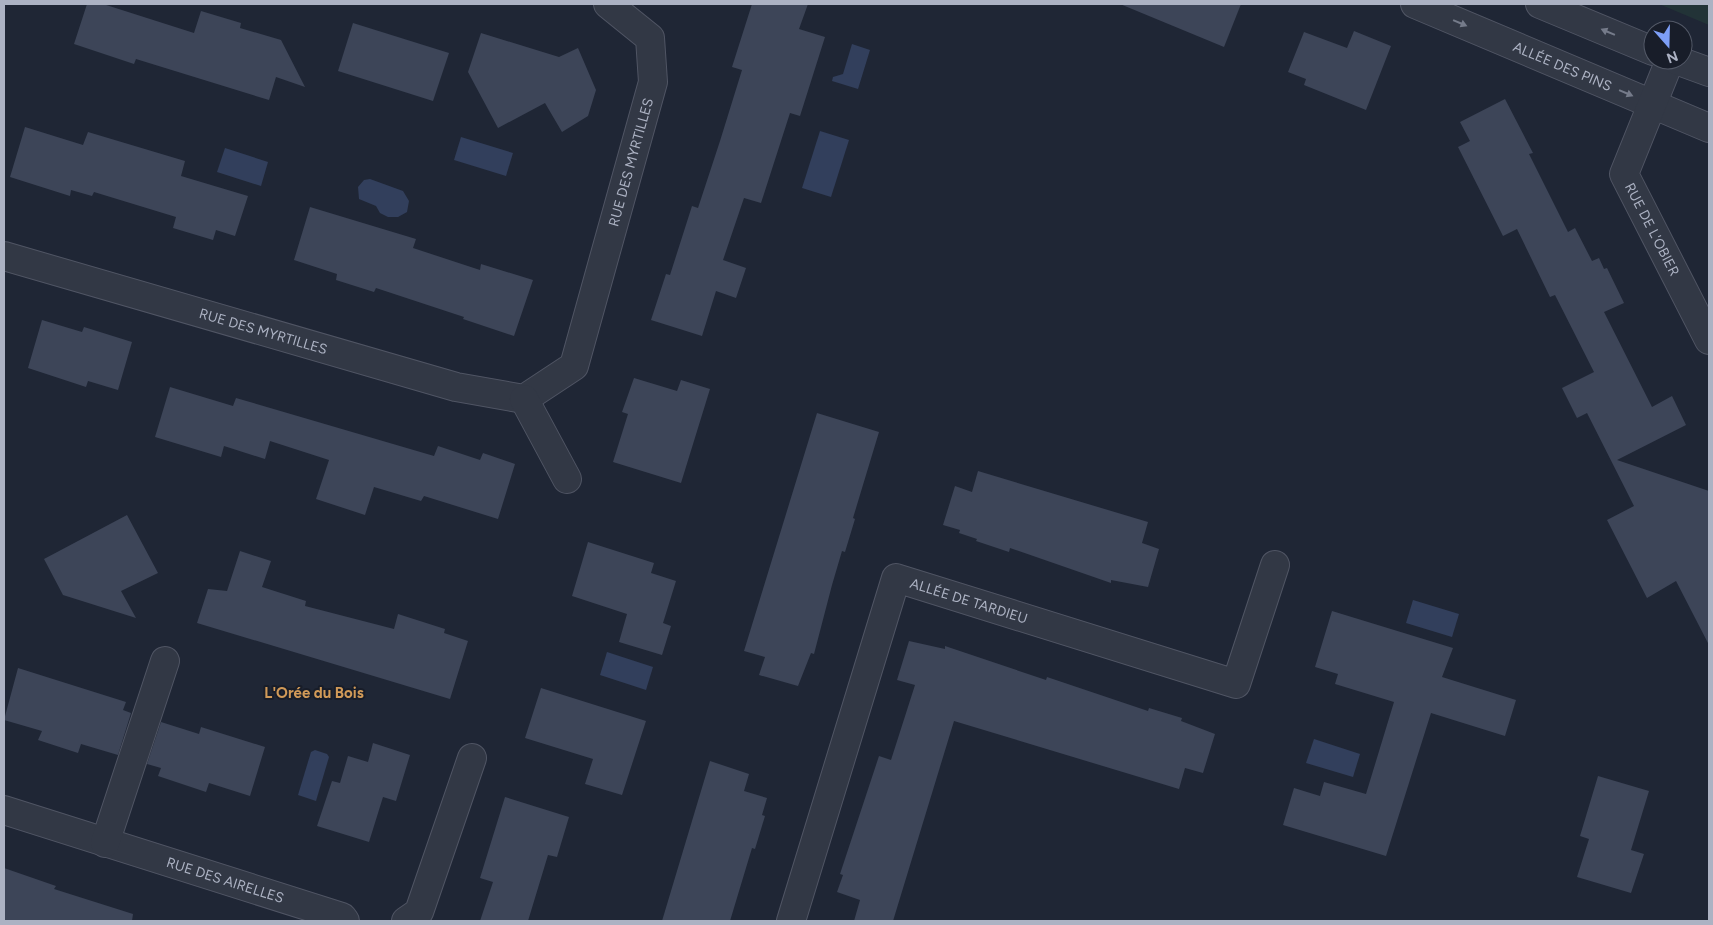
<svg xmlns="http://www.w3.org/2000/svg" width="1713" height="925" font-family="Figtree,sans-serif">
	<rect width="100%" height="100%" fill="#1f2635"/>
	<path fill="#223337" d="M 1659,4 L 1709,4 L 1709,25 Z"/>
	<g fill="#323f5c">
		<path d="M 852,44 L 870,50 L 858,89 L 832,81 L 833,77 L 843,74 Z"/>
		<path d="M 820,131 L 849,140 L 831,197 L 802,188 Z"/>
		<path d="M 461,137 L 513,153 L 506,176 L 454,160 Z"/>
		<path d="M 225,148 L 268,162 L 261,186 L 217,172 Z"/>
		<path d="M 370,179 L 403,191 L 409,201 L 407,212 L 398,217 L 388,217 L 380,213 L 376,206 L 359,199 L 358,187 L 364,180 Z"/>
		<path d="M 1413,600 L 1459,614 L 1452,637 L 1406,623 Z"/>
		<path d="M 607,652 L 653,667 L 646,690 L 600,675 Z"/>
		<path d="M 1314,739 L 1360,754 L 1353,777 L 1306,763 Z"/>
		<path d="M 315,750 L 327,754 L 329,757 L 316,801 L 298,795 L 311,752 Z"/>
	</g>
	<g fill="#3d4558">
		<path d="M 87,4 L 103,4 L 194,33 L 201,11 L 241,23 L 240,28 L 281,40 L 305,87 L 276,77 L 269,100 L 136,59 L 134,64 L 74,44 Z"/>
		<path d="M 752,4 L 808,4 L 799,29 L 825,37 L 800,116 L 790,113 L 761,203 L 744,198 L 723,260 L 746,268 L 736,298 L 716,291 L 702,336 L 651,320 L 666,274 L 670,275 L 692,206 L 698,208 L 720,141 L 742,70 L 732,67 Z"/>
		<path d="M 1120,4 L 1241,4 L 1224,47 Z"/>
		<path d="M 353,23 L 449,53 L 433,101 L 338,71 Z"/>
		<path d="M 1354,31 L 1391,46 L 1366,110 L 1304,85 L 1306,79 L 1288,72 L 1304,32 L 1347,48 Z"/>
		<path d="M 481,33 L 559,57 L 578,48 L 596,90 L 588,116 L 562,132 L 545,103 L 498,128 L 468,72 Z"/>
		<path d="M 1505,99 L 1533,153 L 1529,154 L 1568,232 L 1575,228 L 1592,261 L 1599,258 L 1604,269 L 1607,268 L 1624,303 L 1604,312 L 1652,407 L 1672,396 L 1686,425 L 1617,460 L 1709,491 L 1709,645 L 1676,581 L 1647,598 L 1607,520 L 1634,506 L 1587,413 L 1577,418 L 1562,388 L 1594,372 L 1555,295 L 1550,297 L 1517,229 L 1503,236 L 1458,147 L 1470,141 L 1460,122 Z"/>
		<path d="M 25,127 L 83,145 L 88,132 L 185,161 L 181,176 L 248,196 L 235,236 L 216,230 L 213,240 L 173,228 L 176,217 L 94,192 L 92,196 L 71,190 L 70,196 L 10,177 Z"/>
		<path d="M 310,207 L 416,239 L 413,248 L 480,270 L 481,264 L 533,280 L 514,336 L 463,319 L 464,317 L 376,288 L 374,292 L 336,280 L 337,274 L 294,260 Z"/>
		<path d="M 42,320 L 82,332 L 84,327 L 132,342 L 118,390 L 88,381 L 86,387 L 28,368 Z"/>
		<path d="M 634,378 L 677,391 L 681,380 L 710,389 L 681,483 L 613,462 L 628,414 L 622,412 Z"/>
		<path d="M 170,387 L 233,406 L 236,398 L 434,456 L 438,446 L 480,460 L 483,453 L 515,464 L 498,519 L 424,496 L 421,501 L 374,487 L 365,515 L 316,499 L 329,460 L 270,441 L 265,459 L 224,446 L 221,457 L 155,437 Z"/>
		<path d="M 817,413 L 879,432 L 853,518 L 855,519 L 845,552 L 842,551 L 832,585 L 814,654 L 811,653 L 798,686 L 759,675 L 765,657 L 744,651 Z"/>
		<path d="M 978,471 L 1148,522 L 1142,543 L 1159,549 L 1148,587 L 1111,580 L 1111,583 L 1010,548 L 1009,552 L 976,541 L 977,539 L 959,533 L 960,530 L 943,525 L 955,486 L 972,492 Z"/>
		<path d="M 127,515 L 158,573 L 121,591 L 136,618 L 63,595 L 44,559 Z"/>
		<path d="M 588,542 L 654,563 L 651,573 L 676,581 L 663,623 L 671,626 L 662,655 L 619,642 L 627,614 L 572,596 Z"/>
		<path d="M 240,551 L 271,561 L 262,587 L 306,601 L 305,606 L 394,629 L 398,614 L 445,629 L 444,633 L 468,641 L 450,699 L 197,623 L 208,589 L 227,591 Z"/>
		<path d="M 1332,611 L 1453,648 L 1442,677 L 1516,700 L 1505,736 L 1431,713 L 1386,856 L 1283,825 L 1294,788 L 1320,796 L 1324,782 L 1366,794 L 1394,702 L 1335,684 L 1338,674 L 1315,667 Z"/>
		<path d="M 909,641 L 945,649 L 945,646 L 1046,680 L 1047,677 L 1148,711 L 1149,708 L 1182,718 L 1181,721 L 1215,734 L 1203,773 L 1185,768 L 1179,789 L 954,721 L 893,921 L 854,921 L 860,900 L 837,892 L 843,875 L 840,874 L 879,756 L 891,760 L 915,685 L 897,680 Z"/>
		<path d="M 18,668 L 126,702 L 123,710 L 131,713 L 118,755 L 81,744 L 78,753 L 38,740 L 42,731 L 4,720 Z"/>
		<path d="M 541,688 L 646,721 L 622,795 L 585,784 L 593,759 L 525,738 Z"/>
		<path d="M 161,722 L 199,734 L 201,727 L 265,747 L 250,796 L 209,783 L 206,792 L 158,776 L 161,768 L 147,764 Z"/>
		<path d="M 373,743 L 410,755 L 396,801 L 383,797 L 369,842 L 317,826 L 332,781 L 340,783 L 348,756 L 368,762 Z"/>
		<path d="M 710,761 L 749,774 L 744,791 L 767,798 L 762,815 L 765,816 L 755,849 L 752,848 L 730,921 L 662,921 Z"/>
		<path d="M 1598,776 L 1649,791 L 1631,850 L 1644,854 L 1631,893 L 1577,877 L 1589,839 L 1580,836 Z"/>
		<path d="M 505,797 L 569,817 L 557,857 L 548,855 L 528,921 L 480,921 L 493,882 L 480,878 Z"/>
		<path d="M 4,868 L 56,886 L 54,889 L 133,914 L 132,921 L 4,921 Z"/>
	</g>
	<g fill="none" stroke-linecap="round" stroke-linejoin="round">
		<g stroke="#505564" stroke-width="30">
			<g id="minor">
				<path id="s1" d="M 1415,4 L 1709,128"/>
				<path d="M 1540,4 L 1653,51"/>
				<path id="s2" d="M 1670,60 L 1624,174 L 1709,340"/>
				<path d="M 1676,60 L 1709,72"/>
				<path id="s3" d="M 4,256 L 456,387 L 524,399 L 574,366 L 653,82 L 650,38 L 608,4"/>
				<path d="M 524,399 L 567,479"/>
				<path id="s4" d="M 4,810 L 342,917 L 345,921"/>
				<path d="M 105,843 L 165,661"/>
				<path d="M 406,921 L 419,912 L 472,758"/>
				<path id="s5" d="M 791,921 L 896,578 L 1236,684 L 1275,565"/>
			</g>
		</g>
		<use href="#minor" stroke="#323845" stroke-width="28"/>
	</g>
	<defs><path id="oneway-solid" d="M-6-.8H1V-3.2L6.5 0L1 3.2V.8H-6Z" transform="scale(1.25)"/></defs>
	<g fill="#757b8a">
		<use href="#oneway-solid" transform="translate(1460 23) rotate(23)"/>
		<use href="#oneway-solid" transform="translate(1608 32) rotate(-157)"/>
		<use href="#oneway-solid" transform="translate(1626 93) rotate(23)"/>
	</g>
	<g text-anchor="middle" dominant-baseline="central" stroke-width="4" stroke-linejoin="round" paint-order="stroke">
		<g font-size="14" fill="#acb2c3" stroke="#181d29">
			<text stroke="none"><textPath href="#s1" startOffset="160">ALLÉE DES PINS</textPath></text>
			<text stroke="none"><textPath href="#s3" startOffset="811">RUE DES MYRTILLES</textPath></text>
			<text stroke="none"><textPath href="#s2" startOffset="185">RUE DE L'OBIER</textPath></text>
			<text stroke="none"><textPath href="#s3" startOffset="270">RUE DES MYRTILLES</textPath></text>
			<text stroke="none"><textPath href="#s5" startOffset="435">ALLÉE DE TARDIEU</textPath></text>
			<text stroke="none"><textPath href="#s4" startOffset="232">RUE DES AIRELLES</textPath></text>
		</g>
		<g font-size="15" font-weight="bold" fill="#d19a58" stroke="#181d29">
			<text x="314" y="693">L'Orée du Bois</text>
		</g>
	</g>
	<rect width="1713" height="925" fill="none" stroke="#acb2c3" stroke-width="10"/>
	<g transform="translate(1668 45) rotate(160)"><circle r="24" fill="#181d29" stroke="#535967"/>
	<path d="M0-4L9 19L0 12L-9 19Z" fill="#7d9ef6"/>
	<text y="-8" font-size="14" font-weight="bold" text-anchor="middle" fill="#acb2c3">N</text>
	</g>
</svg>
